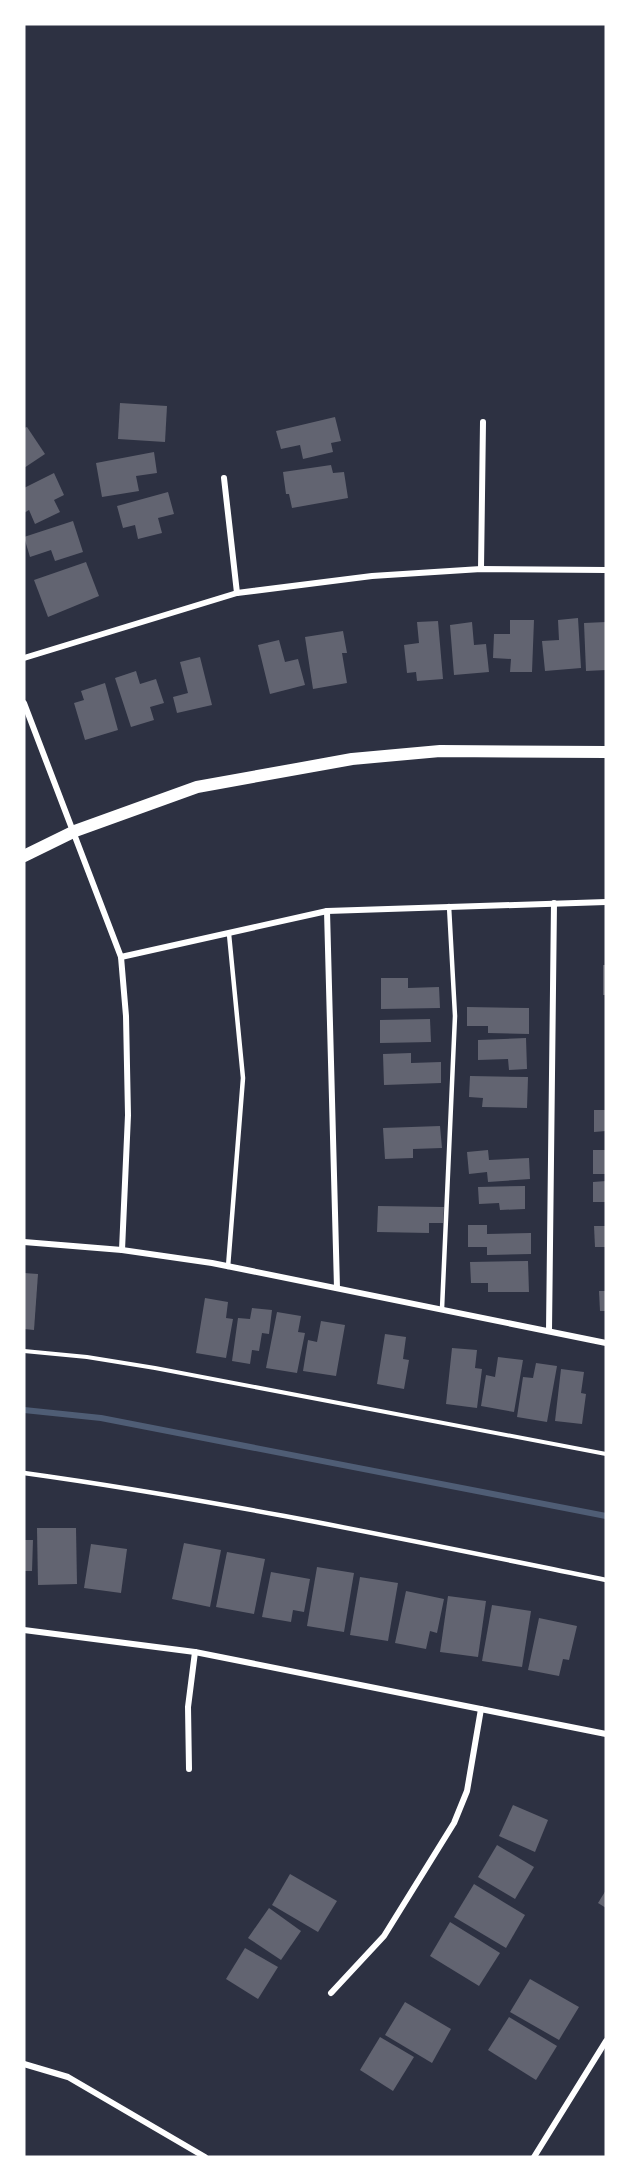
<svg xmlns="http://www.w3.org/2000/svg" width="630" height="2181" font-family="'Asap Condensed',sans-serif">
	<rect width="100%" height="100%" fill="#2d3142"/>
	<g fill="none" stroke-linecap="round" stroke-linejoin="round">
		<path stroke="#4f5d75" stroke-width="6" d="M 24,1410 L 101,1418 L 606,1516"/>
	</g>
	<g fill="#626471">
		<path d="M 120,403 L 167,406 L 165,442 L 118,439 Z"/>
		<path d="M 335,417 L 341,441 L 331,443 L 333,452 L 303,459 L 300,445 L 281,449 L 276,431 Z"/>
		<path d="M 27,427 L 45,454 L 24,468 L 24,428 Z"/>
		<path d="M 154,452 L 157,473 L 136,476 L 139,491 L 102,497 L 96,463 Z"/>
		<path d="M 331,465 L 333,473 L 344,472 L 348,498 L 292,508 L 289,494 L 286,494 L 283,472 Z"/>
		<path d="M 54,473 L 64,495 L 54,500 L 60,512 L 35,524 L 29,510 L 24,513 L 24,488 Z"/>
		<path d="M 168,492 L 174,514 L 158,518 L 162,533 L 138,539 L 135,525 L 123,528 L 117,506 Z"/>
		<path d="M 73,521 L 83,552 L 55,561 L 51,550 L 30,557 L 24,537 Z"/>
		<path d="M 86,562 L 99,596 L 48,617 L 34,580 Z"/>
		<path d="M 578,618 L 581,668 L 545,671 L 542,641 L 559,640 L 558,620 Z"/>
		<path d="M 510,620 L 534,620 L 532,672 L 510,672 L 511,659 L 493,658 L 494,634 L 510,634 Z"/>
		<path d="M 438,621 L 443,679 L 417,681 L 416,672 L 407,673 L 404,645 L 419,643 L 417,622 Z"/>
		<path d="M 472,622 L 474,645 L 486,644 L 489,672 L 454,675 L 450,625 Z"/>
		<path d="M 606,622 L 606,670 L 586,671 L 584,623 Z"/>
		<path d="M 343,631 L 347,653 L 342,653 L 347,683 L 313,689 L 305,637 Z"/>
		<path d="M 279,640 L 285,662 L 298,659 L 305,685 L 270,694 L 258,645 Z"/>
		<path d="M 200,657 L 212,705 L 177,713 L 173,697 L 188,693 L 180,662 Z"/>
		<path d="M 136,671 L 140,684 L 156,679 L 164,703 L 150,707 L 154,720 L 131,727 L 115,678 Z"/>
		<path d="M 105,683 L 118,730 L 85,740 L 74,703 L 84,700 L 81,691 Z"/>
		<rect x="603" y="965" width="3" height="30"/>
		<path d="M 381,978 L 408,978 L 408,988 L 439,987 L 440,1008 L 381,1009 Z"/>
		<path d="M 467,1007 L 529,1008 L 529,1034 L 488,1033 L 488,1026 L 467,1026 Z"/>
		<path d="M 430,1019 L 431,1042 L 380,1043 L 380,1020 Z"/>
		<path d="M 526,1038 L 527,1069 L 509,1070 L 508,1059 L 478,1060 L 478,1040 Z"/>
		<path d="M 411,1053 L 411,1063 L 441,1062 L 441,1083 L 384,1085 L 383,1054 Z"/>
		<path d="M 470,1076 L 528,1077 L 527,1108 L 482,1107 L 483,1098 L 469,1097 Z"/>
		<path d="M 594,1110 L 606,1110 L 606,1131 L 594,1132 Z"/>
		<path d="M 440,1126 L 442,1148 L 413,1149 L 413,1158 L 385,1159 L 383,1128 Z"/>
		<path d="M 488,1150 L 489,1160 L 529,1158 L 530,1179 L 488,1182 L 487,1172 L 469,1174 L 467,1152 Z"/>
		<rect x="593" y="1150" width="13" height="24"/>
		<path d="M 606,1181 L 606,1202 L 593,1202 L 593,1182 Z"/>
		<path d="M 525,1186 L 525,1209 L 500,1210 L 499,1203 L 479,1204 L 478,1187 Z"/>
		<path d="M 378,1206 L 444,1207 L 443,1223 L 429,1223 L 429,1233 L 377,1232 Z"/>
		<path d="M 468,1225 L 487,1225 L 487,1234 L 531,1233 L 531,1254 L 487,1255 L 487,1247 L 468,1247 Z"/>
		<path d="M 594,1226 L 606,1226 L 606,1247 L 595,1247 Z"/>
		<path d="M 528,1261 L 529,1292 L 488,1292 L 488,1283 L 471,1283 L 470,1262 Z"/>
		<path d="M 24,1273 L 38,1274 L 34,1330 L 24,1329 Z"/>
		<path d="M 599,1291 L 606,1291 L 606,1311 L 600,1311 Z"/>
		<path d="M 205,1298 L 228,1302 L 226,1318 L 233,1319 L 226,1358 L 196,1353 Z"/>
		<path d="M 252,1308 L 272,1310 L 269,1334 L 262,1333 L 259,1351 L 252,1350 L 250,1364 L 232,1361 L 238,1318 L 250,1319 Z"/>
		<path d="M 277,1312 L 301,1316 L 298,1332 L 305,1333 L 297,1373 L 266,1368 Z"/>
		<path d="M 321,1321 L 345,1325 L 336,1376 L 303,1371 L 308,1340 L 317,1342 Z"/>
		<path d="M 385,1334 L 406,1337 L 403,1359 L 409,1360 L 404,1389 L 377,1384 Z"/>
		<path d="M 452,1348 L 477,1350 L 475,1368 L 482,1369 L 477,1408 L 446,1404 Z"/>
		<path d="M 498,1357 L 523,1360 L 514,1412 L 481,1406 L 486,1375 L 495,1377 Z"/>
		<path d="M 536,1363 L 557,1366 L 547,1422 L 517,1417 L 523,1377 L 533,1378 Z"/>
		<path d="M 561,1369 L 584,1372 L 581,1393 L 586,1394 L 582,1424 L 555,1421 Z"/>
		<path d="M 37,1528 L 76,1528 L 77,1584 L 38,1585 Z"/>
		<path d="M 24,1540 L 33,1540 L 32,1571 L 24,1571 Z"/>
		<path d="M 184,1543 L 221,1550 L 210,1607 L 172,1599 Z"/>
		<path d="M 91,1544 L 127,1549 L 121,1593 L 84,1588 Z"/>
		<path d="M 227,1552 L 265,1559 L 254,1614 L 216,1607 Z"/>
		<path d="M 317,1567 L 354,1573 L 344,1632 L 307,1626 Z"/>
		<path d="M 271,1572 L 310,1579 L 304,1612 L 293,1610 L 291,1622 L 262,1617 Z"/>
		<path d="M 360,1577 L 398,1583 L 388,1641 L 350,1635 Z"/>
		<path d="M 406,1591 L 444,1599 L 437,1633 L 430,1631 L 426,1649 L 395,1643 Z"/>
		<path d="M 448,1596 L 486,1601 L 478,1657 L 440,1652 Z"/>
		<path d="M 492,1605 L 531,1611 L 522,1667 L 482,1661 Z"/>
		<path d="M 539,1618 L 577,1626 L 569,1660 L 563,1659 L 559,1676 L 528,1670 Z"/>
		<path d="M 513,1805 L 548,1820 L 535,1852 L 499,1836 Z"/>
		<path d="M 497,1845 L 534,1867 L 515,1899 L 478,1877 Z"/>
		<path d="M 290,1874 L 337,1901 L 318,1932 L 272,1905 Z"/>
		<path d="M 474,1884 L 525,1915 L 506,1948 L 454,1917 Z"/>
		<path d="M 606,1890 L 606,1908 L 598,1903 Z"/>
		<path d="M 269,1908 L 301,1931 L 281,1960 L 248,1938 Z"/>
		<path d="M 450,1922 L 500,1953 L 479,1986 L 430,1956 Z"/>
		<path d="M 245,1948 L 278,1967 L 258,1999 L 226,1979 Z"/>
		<path d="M 530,1979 L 579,2007 L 559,2040 L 510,2012 Z"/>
		<path d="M 405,2002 L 451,2029 L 432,2063 L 385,2035 Z"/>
		<path d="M 509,2017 L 557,2046 L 536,2080 L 488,2050 Z"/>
		<path d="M 380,2037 L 414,2057 L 393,2091 L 360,2070 Z"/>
	</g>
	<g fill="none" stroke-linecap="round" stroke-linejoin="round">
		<path stroke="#fff" stroke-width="4" d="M 24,1351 L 87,1357 L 155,1368 L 606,1454"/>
		<g stroke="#fff" stroke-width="4.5">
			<path d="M 228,1267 L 243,1078 L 229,934"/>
			<path d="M 442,1309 L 455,1016 L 449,906"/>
			<path d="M 24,1473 C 219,1500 413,1541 606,1580"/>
		</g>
		<g stroke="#fff" stroke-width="6">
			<path d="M 224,478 L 237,593"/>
			<path d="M 481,569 L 483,422"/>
			<path d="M 24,658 L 237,593 L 372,576 L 481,569 L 606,570"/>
			<path d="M 24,703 L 121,957 L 126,1016 L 128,1115 L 122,1250"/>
			<path d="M 327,911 L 337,1288"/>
			<path d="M 121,957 L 327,911 L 606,902"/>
			<path d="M 24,1242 L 122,1250 L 212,1263 L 606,1343"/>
			<path d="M 549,1331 L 554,903"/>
			<path d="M 24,1630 L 195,1652 L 606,1734"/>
			<path d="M 189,1769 L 188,1707 L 195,1652"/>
			<path d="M 331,1993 L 384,1936 L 454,1823 L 467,1791 L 481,1709"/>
			<path d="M 24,2064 L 68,2077 L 205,2157"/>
			<path d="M 534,2157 L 606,2041"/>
		</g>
		<path stroke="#fff" stroke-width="12" d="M 24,856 L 75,831 L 197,787 L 352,759 L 440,751 L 606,752"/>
	</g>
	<rect width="630" height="2181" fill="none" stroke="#ffffff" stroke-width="51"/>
</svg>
